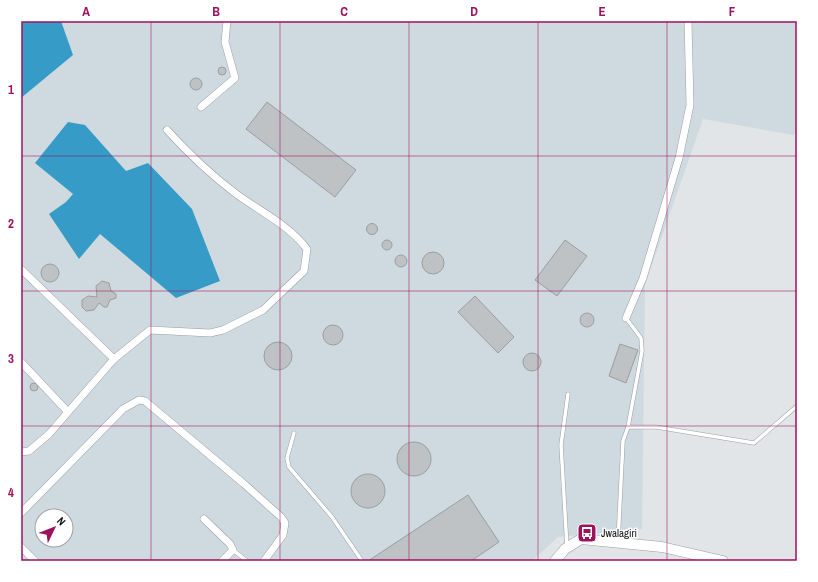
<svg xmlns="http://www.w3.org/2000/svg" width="818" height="582" font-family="'Archivo Narrow',sans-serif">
	<rect width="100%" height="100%" fill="#e1e5e7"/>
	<path fill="#cfdae0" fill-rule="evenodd" d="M 21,21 L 797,21 L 797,133 L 793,135 L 703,119 L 645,285 L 642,529 L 558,537 L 532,561 L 21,561 ZM 42,516 L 66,516 L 66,540 L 42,540 Z"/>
	<g fill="#369cc7">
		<path d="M 21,21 L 61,21 L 73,55 L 21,98 Z"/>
		<path d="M 68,122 L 85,125 L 126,171 L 148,163 L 192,209 L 220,281 L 176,298 L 100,234 L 79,259 L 49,214 L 66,202 L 73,194 L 35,163 Z"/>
	</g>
	<g fill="#bfc2c4" stroke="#9a9ea0">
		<circle cx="222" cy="71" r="4"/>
		<circle cx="196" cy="84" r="6"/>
		<path d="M 267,102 L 356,170 L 335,197 L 246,129 Z"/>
		<circle cx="372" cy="229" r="5.5"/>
		<path d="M 565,240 L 587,256 L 557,296 L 535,280 Z"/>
		<circle cx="387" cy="245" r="5"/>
		<circle cx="433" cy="263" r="11"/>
		<circle cx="401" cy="261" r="6"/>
		<circle cx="50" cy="273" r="9"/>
		<path d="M 102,281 L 109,283 L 111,291 L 116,294 L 116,298 L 110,300 L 107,307 L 104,307 L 99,303 L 94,310 L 86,311 L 82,307 L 82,300 L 88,296 L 97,297 L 96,286 Z"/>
		<path d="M 475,296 L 514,337 L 498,353 L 458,312 Z"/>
		<circle cx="587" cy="320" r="7"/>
		<circle cx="333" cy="335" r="10"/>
		<circle cx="278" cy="356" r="14"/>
		<path d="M 620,344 L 638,350 L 626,383 L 609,376 Z"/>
		<circle cx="532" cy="362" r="9"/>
		<circle cx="34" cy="387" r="4"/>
		<circle cx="414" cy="459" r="17"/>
		<circle cx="368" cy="491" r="17"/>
		<path d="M 468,495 L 499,542 L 471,561 L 368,561 Z"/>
	</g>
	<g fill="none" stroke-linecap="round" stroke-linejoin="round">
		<g stroke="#9b9ea0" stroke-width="4.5">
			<g id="lane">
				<path d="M 626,318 L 641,338 L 642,351 L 628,427"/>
				<path d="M 294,433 L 287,458 L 289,467 L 332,517 L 362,561"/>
				<path d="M 618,542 L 623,441 L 628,427 L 656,427 L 754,443 L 797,406"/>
				<path d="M 567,547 L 561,445 L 568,394"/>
				<path d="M 233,550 L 247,561"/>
			</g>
		</g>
		<g stroke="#9b9ea0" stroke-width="8">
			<g id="street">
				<path d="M 201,107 L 235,78 L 225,42 L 227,21"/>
				<path d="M 21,269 L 114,359"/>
				<path d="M 626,318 L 643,278 L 679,158 L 690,105 L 688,21"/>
				<path d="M 21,362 L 67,411"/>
				<path d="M 21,452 L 29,451 L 49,434 L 114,359 L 150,330 L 210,333 L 223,330 L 263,310 L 304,271 L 307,249 C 288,224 259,211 235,193 C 210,174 188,153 167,130"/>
				<path d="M 21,513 L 123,409 L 139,400 L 145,401 L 243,483 L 281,517 L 285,523 L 283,535 L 264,561"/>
				<path d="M 204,519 L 230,544 L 233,550 L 222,561"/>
				<path d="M 21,547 L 35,561"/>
			</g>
		</g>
		<g stroke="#9b9ea0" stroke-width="11">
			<path id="secondary" d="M 555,561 L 565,549 L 581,539 L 662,547 L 723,561"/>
		</g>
		<use href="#lane" stroke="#fff" stroke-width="3.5"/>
		<use href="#street" stroke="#fff" stroke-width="7"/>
		<use href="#secondary" stroke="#fff" stroke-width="10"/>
	</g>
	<path fill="none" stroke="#9e115d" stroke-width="1" stroke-opacity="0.55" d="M 151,21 L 151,561M 280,21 L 280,561M 409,21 L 409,561M 538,21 L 538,561M 667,21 L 667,561M 21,156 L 797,156M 21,291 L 797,291M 21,426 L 797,426"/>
	<defs>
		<g id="bus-square" transform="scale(1)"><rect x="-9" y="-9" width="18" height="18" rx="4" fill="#9e115d" stroke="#fff"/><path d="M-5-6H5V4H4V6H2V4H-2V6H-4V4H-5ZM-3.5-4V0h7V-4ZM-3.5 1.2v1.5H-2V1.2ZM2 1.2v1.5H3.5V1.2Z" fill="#fff"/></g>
	</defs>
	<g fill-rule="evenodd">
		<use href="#bus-square" x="587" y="533"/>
	</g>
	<g text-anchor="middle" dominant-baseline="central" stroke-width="3" stroke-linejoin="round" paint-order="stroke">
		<g font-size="11" fill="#131414" stroke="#fff" text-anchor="start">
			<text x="601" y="533">Jwalagiri</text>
		</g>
	</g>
	<rect width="818" height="582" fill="none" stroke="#ffffff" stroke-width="44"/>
	<g transform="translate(54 528) rotate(47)"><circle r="19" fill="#ffffff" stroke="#a1a1a1"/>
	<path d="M0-3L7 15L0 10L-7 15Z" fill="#9e115d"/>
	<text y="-6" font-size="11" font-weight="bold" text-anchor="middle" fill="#131414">N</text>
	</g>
	<rect x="22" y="22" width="774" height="538" fill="none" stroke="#9e115d" stroke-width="1.5"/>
	<g font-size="13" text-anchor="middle" font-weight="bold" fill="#9e115d">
		<text x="86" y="16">A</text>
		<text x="216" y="16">B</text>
		<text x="344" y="16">C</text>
		<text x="474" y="16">D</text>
		<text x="602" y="16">E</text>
		<text x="732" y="16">F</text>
		<text x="11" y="94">1</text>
		<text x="11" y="228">2</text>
		<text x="11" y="363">3</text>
		<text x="11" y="497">4</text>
	</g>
</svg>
